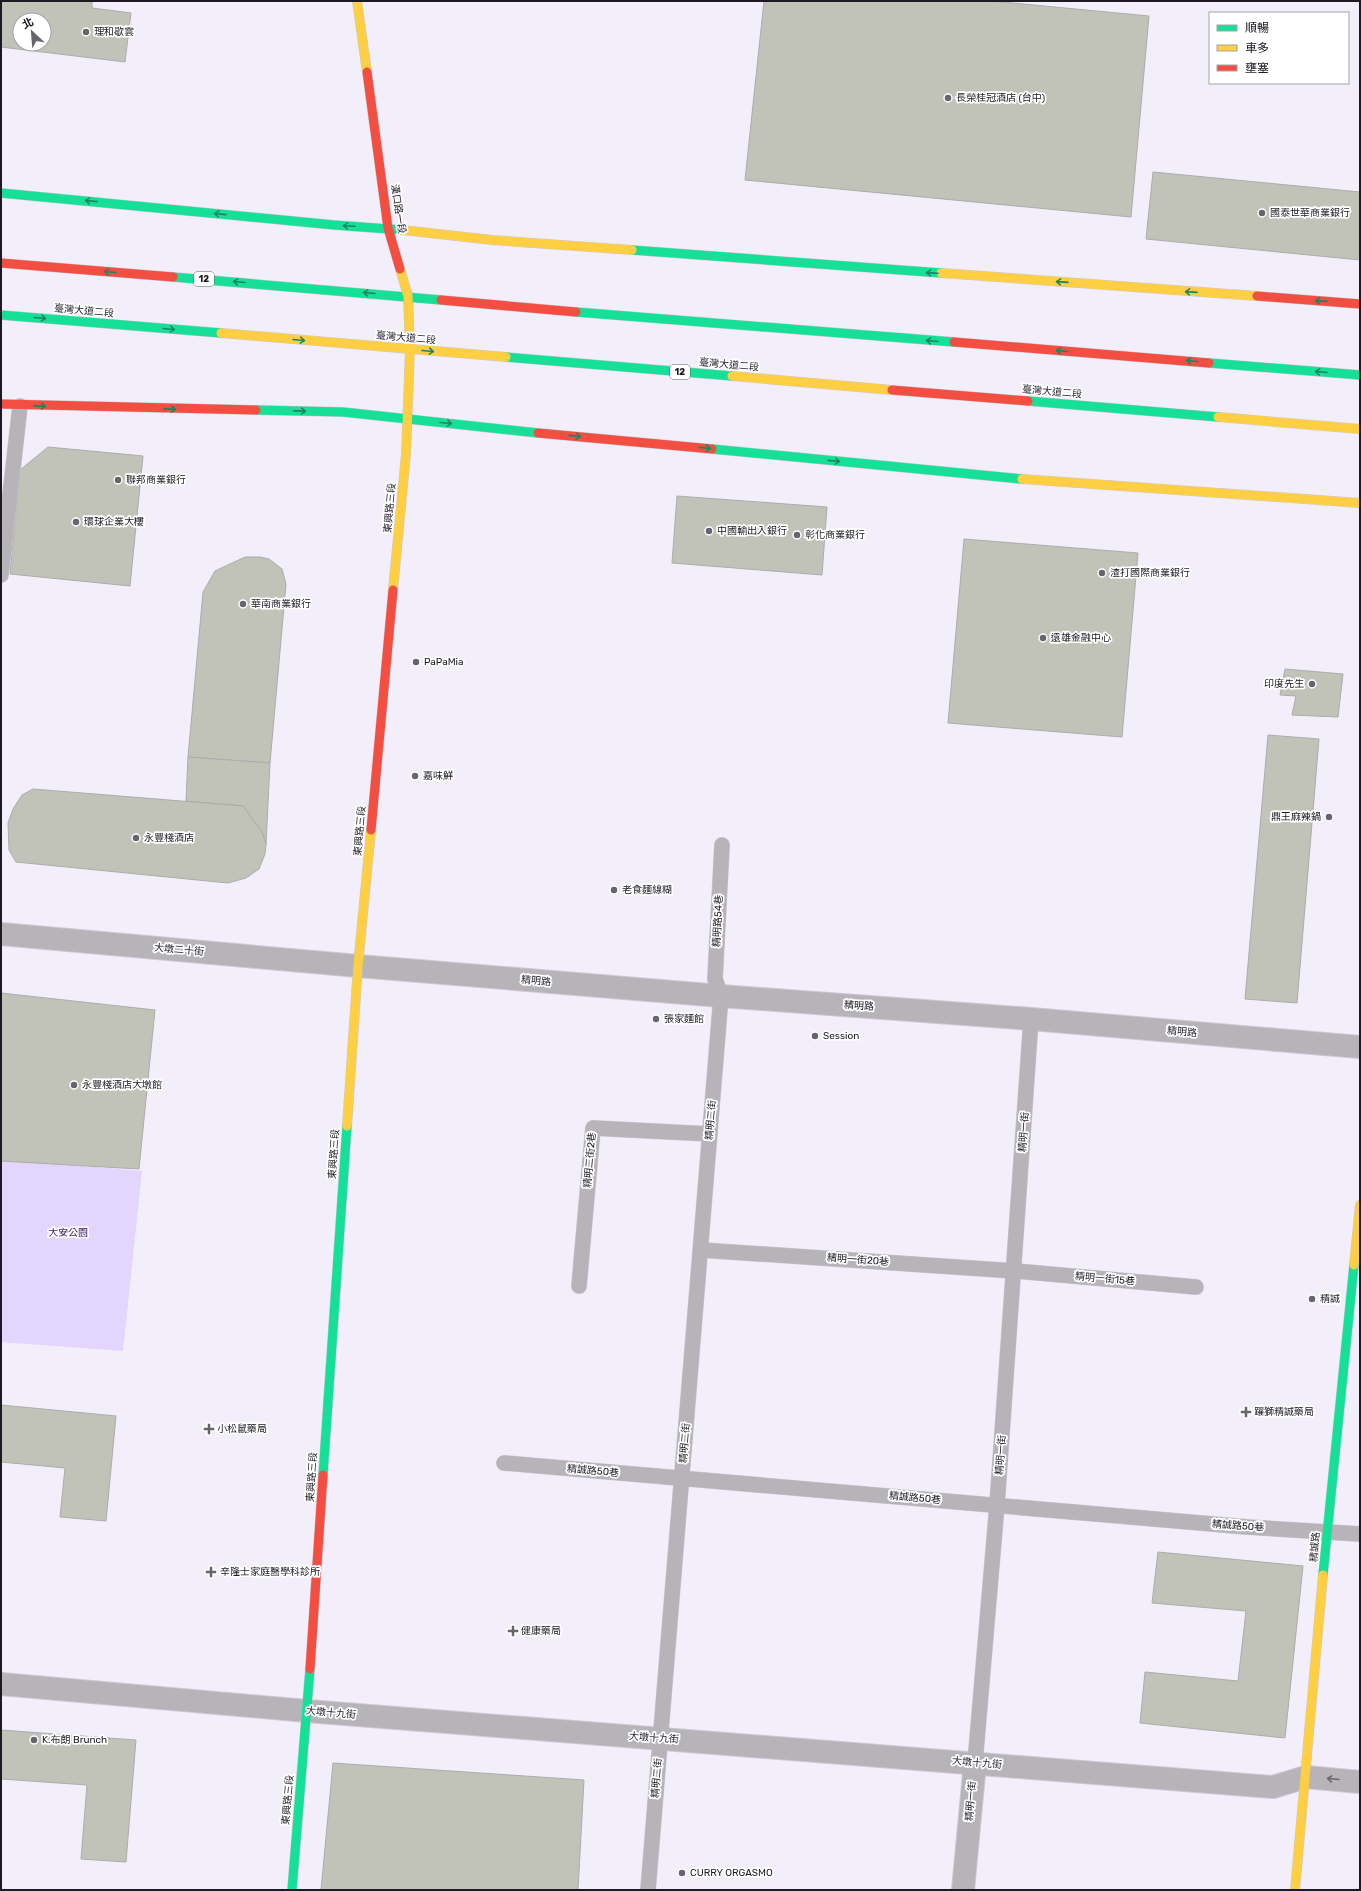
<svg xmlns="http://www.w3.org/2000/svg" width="1361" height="1891" font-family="Rubik,'Noto Sans TC',sans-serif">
	<rect width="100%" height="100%" fill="#f2eefa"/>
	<path fill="#e3d5fd" d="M 1,1159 L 142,1171 L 123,1351 L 1,1342 Z"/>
	<g fill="#c1c3b9" stroke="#acacac" fill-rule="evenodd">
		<path d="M 1,1 L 92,1 L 92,8 L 131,13 L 125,62 L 1,47 ZM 20,20 L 44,20 L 44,44 L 20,44 Z"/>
		<path d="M 764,1 L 992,1 L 1149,16 L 1131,217 L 745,180 Z"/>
		<path d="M 1153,172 L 1360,192 L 1360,260 L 1146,239 Z"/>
		<path d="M 48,447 L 143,456 L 130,586 L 10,574 L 20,470 Z"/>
		<path d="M 677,496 L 827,507 L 822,575 L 672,563 Z"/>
		<path d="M 964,539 L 1138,553 L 1122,737 L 948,723 Z"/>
		<path d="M 245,557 L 260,557 L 269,559 L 282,569 L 286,584 L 270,763 L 188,757 L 203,592 L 215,571 Z"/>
		<path d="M 1285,669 L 1343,674 L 1338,717 L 1292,715 L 1296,696 L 1280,695 Z"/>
		<path d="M 1268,735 L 1319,739 L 1297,1003 L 1245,999 Z"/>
		<path d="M 188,757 L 270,763 L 266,844 L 262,832 L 243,806 L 186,801 Z"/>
		<path d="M 33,789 L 243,806 L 262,832 L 266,844 L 265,854 L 259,869 L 246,878 L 228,883 L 16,862 L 9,850 L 8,823 L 13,809 L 22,795 Z"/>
		<path d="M 1,993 L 155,1010 L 139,1169 L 1,1161 Z"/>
		<path d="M 1,1405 L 116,1416 L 106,1521 L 60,1517 L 65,1468 L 1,1462 Z"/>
		<path d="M 1158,1552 L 1303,1566 L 1285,1738 L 1140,1723 L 1145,1672 L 1238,1681 L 1246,1611 L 1152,1603 Z"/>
		<path d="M 1,1730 L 136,1740 L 126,1862 L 81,1859 L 87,1785 L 1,1779 Z"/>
		<path d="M 333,1763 L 584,1780 L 578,1890 L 321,1890 Z"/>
	</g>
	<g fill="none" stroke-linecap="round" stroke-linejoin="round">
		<g stroke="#ccc8d2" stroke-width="16">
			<g id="lane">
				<path d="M 1,575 L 20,406"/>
				<path d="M 701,1250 L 1015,1271 L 1196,1287"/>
				<path d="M 579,1286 L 593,1128 L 710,1134"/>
				<path d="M 504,1463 L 1247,1527 L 1360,1534"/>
				<path d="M 975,1763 L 997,1505 L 1031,1019"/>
				<path d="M 648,1890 L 721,996 L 715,979 L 722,845"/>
			</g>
		</g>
		<g stroke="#ccc8d2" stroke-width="24">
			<g id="street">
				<path d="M 1,934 L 358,966 L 721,996 L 1031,1019 L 1360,1047"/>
				<path d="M 1,1684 L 307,1711 L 1273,1787 L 1306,1777 L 1360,1782"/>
				<path d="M 963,1890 L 975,1763"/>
			</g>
		</g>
		<g stroke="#ccc8d2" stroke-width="10">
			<g id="fast">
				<path d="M 1,193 L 334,225 L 403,230"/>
				<path d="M 632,250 L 941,273"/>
				<path d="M 173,277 L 441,300"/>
				<path d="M 576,312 L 954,342"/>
				<path d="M 1,315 L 221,333"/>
				<path d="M 506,357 L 732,376"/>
				<path d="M 1209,363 L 1360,375"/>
				<path d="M 1028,401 L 1218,417"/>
				<path d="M 256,410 L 343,412 L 538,433"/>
				<path d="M 712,449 L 1022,479"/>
				<path d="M 323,1475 L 347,1126"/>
				<path d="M 1323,1575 L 1354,1265"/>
				<path d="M 292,1890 L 310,1669"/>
			</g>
		</g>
		<g stroke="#ccc8d2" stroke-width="10">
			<g id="slow">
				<path d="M 357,1 L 367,72"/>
				<path d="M 403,230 L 492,240 L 632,250"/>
				<path d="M 941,273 L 1257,296"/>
				<path d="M 221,333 L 506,357"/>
				<path d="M 732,376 L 892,390"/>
				<path d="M 1218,417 L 1360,429"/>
				<path d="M 1022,479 L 1360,503"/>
				<path d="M 393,590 L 406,454 L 410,350 L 408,296 L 400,269"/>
				<path d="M 347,1126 L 358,966 L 371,830"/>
				<path d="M 1354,1265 L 1360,1205"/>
				<path d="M 1295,1890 L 1323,1575"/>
			</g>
		</g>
		<g stroke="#ccc8d2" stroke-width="10">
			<g id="jam">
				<path d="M 367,72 L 388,228 L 400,269"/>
				<path d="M 1,263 L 173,277"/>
				<path d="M 1257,296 L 1360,304"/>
				<path d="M 441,300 L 576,312"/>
				<path d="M 954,342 L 1209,363"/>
				<path d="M 892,390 L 1028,401"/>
				<path d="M 1,404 L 256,410"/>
				<path d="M 538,433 L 712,449"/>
				<path d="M 371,830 L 393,590"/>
				<path d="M 310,1669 L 323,1475"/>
			</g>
		</g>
		<use href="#lane" stroke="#b6b4b9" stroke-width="15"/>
		<use href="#street" stroke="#b6b4b9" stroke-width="22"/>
		<use href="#fast" stroke="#16e098" stroke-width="9"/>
		<use href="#slow" stroke="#ffcf43" stroke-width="9"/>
		<use href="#jam" stroke="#f24e42" stroke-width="9"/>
	</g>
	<defs><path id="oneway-shaft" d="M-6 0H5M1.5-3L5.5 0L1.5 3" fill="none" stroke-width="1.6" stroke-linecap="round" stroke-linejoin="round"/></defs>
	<g stroke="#198663">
		<use href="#oneway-shaft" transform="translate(91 201) rotate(-174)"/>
		<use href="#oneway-shaft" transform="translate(220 214) rotate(-174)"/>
		<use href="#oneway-shaft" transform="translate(349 226) rotate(-177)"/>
		<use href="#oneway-shaft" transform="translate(110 272) rotate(-175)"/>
		<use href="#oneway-shaft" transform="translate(932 273) rotate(-176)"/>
		<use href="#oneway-shaft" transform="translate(239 282) rotate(-175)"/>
		<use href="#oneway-shaft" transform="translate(1062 282) rotate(-176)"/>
		<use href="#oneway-shaft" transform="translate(1191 292) rotate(-176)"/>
		<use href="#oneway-shaft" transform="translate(369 293) rotate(-175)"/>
		<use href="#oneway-shaft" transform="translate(1321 301) rotate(-176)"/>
		<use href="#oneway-shaft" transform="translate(40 318) rotate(5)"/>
		<use href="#oneway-shaft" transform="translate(169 329) rotate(5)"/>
		<use href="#oneway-shaft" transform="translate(299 340) rotate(5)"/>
		<use href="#oneway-shaft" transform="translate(932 341) rotate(-175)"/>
		<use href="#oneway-shaft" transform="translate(428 351) rotate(5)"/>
		<use href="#oneway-shaft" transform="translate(1062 351) rotate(-175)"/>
		<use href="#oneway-shaft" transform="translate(1192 361) rotate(-175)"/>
		<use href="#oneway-shaft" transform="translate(1321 372) rotate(-175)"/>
		<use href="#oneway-shaft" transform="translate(40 406) rotate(1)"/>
		<use href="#oneway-shaft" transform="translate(170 409) rotate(1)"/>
		<use href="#oneway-shaft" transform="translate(300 411) rotate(1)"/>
		<use href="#oneway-shaft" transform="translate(446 423) rotate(5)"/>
		<use href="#oneway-shaft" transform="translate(575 436) rotate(6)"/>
		<use href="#oneway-shaft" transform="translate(705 448) rotate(6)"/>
		<use href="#oneway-shaft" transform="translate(834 461) rotate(6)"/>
	</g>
	<use stroke="#69666e" href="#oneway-shaft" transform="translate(1333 1779) rotate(-175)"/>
	<g fill="#67646e" stroke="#fff" stroke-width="1.5">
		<circle cx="86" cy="32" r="4"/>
		<circle cx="948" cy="98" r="4"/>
		<circle cx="1262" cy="213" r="4"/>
		<circle cx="118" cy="480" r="4"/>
		<circle cx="76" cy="522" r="4"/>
		<circle cx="709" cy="531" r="4"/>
		<circle cx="797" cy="535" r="4"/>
		<circle cx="1102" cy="573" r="4"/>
		<circle cx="243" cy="604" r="4"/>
		<circle cx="1043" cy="638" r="4"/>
		<circle cx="416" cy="662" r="4"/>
		<circle cx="1312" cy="684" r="4"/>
		<circle cx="415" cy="776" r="4"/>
		<circle cx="1329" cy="817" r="4"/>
		<circle cx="136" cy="838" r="4"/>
		<circle cx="614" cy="890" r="4"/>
		<circle cx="656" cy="1019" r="4"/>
		<circle cx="815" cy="1036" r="4"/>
		<circle cx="74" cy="1085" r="4"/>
		<circle cx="1312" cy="1299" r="4"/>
		<path d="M1244 1406h4v4h4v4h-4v4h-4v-4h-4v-4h4z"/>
		<path d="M207 1423h4v4h4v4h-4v4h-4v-4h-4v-4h4z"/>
		<path d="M209 1566h4v4h4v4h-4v4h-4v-4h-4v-4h4z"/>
		<path d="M511 1625h4v4h4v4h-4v4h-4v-4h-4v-4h4z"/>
		<circle cx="34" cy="1740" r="4"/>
		<circle cx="682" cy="1873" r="4"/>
	</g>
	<g text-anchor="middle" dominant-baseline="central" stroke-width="3.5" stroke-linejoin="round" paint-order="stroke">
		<g fill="#fff" stroke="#605e64" stroke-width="1">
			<rect x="194" y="272" width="20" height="14" rx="3"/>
			<rect x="670" y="365" width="20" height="14" rx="3"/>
		</g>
		<g font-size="9" font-weight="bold" fill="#1c1922">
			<text x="204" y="279">12</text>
			<text x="680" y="372">12</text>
		</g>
		<g font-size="10" fill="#1c1922" stroke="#fff" text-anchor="start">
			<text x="94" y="32">理和歇雲</text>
			<text x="956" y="98">長榮桂冠酒店 (台中)</text>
			<text x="1270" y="213">國泰世華商業銀行</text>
			<text x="126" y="480">聯邦商業銀行</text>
			<text x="84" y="522">環球企業大樓</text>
			<text x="717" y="531">中國輸出入銀行</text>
			<text x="805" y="535">彰化商業銀行</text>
			<text x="1110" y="573">渣打國際商業銀行</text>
			<text x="251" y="604">華南商業銀行</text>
			<text x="1051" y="638">遠雄金融中心</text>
			<text x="424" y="662">PaPaMia</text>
			<text x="1304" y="684" text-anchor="end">印度先生</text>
			<text x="423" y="776">嘉味鮮</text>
			<text x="1321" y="817" text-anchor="end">鼎王麻辣鍋</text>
			<text x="144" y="838">永豐棧酒店</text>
			<text x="622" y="890">老食麵線糊</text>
			<text x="664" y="1019">張家麵館</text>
			<text x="823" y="1036">Session</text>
			<text x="82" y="1085">永豐棧酒店大墩館</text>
			<text x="1320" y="1299">精誠</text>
			<text x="1254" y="1412">躍獅精誠藥局</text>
			<text x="217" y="1429">小松鼠藥局</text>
			<text x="220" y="1572">辛隆士家庭醫學科診所</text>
			<text x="521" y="1631">健康藥局</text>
			<text x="42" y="1740">K.布朗 Brunch</text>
			<text x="690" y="1873">CURRY ORGASMO</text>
		</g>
		<g font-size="10" fill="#1c1922" stroke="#fff">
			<text transform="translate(398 209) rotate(81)">漢口路一段</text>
			<text transform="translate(84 311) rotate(5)">臺灣大道二段</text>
			<text transform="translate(406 338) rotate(5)">臺灣大道二段</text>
			<text transform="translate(729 365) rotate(5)">臺灣大道二段</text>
			<text transform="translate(1052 392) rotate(5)">臺灣大道二段</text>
			<text transform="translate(390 508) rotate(-85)">東興路三段</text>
			<text transform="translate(360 831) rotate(-85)">東興路三段</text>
			<text transform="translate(718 921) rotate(-87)">精明路54巷</text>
			<text transform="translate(179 950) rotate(5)">大墩二十街</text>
			<text transform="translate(536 981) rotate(5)">精明路</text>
			<text transform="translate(859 1006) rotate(4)">精明路</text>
			<text transform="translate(1182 1032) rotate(5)">精明路</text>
			<text transform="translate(711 1120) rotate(-85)">精明二街</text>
			<text transform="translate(1024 1132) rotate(-86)">精明一街</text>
			<text transform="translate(334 1154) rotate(-86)">東興路三段</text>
			<text transform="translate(590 1160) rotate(-85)">精明二街2巷</text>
			<text transform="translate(858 1260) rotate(4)">精明一街20巷</text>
			<text transform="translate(1105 1279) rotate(5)">精明一街15巷</text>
			<text transform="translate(685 1443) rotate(-85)">精明二街</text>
			<text transform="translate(1001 1455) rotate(-86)">精明一街</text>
			<text transform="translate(593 1471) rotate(5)">精誠路50巷</text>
			<text transform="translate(312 1477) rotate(-86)">東興路三段</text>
			<text transform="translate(915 1498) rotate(5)">精誠路50巷</text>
			<text transform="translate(1238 1526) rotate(4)">精誠路50巷</text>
			<text transform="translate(1315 1547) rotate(-85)">精誠路</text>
			<text transform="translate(331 1713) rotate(5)">大墩十九街</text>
			<text transform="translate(654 1738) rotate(4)">大墩十九街</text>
			<text transform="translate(977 1763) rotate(5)">大墩十九街</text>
			<text transform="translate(657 1778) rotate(-85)">精明二街</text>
			<text transform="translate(288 1800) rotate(-85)">東興路三段</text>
			<text transform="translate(971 1801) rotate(-85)">精明一街</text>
		</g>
		<g font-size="10" fill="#41176c" stroke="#fff">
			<text x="68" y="1233">大安公園</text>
		</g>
	</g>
	<rect width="1361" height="1891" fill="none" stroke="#1c1922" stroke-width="4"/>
	<rect x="1209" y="12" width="140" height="72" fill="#ffffff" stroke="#a4a3a7"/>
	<rect x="1217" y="25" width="20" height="6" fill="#16e098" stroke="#a4a3a7"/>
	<text x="1245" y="32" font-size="12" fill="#1c1922">順暢</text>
	<rect x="1217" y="45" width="20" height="6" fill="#ffcf43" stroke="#a4a3a7"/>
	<text x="1245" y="52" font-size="12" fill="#1c1922">車多</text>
	<rect x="1217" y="65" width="20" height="6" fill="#f24e42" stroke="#a4a3a7"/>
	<text x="1245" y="72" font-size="12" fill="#1c1922">壅塞</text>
	<g transform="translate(32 32) rotate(334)"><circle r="19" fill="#ffffff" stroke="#a4a3a7"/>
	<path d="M0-3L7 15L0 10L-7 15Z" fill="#67646e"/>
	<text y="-6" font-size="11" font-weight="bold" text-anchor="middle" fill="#1c1922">北</text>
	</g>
</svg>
